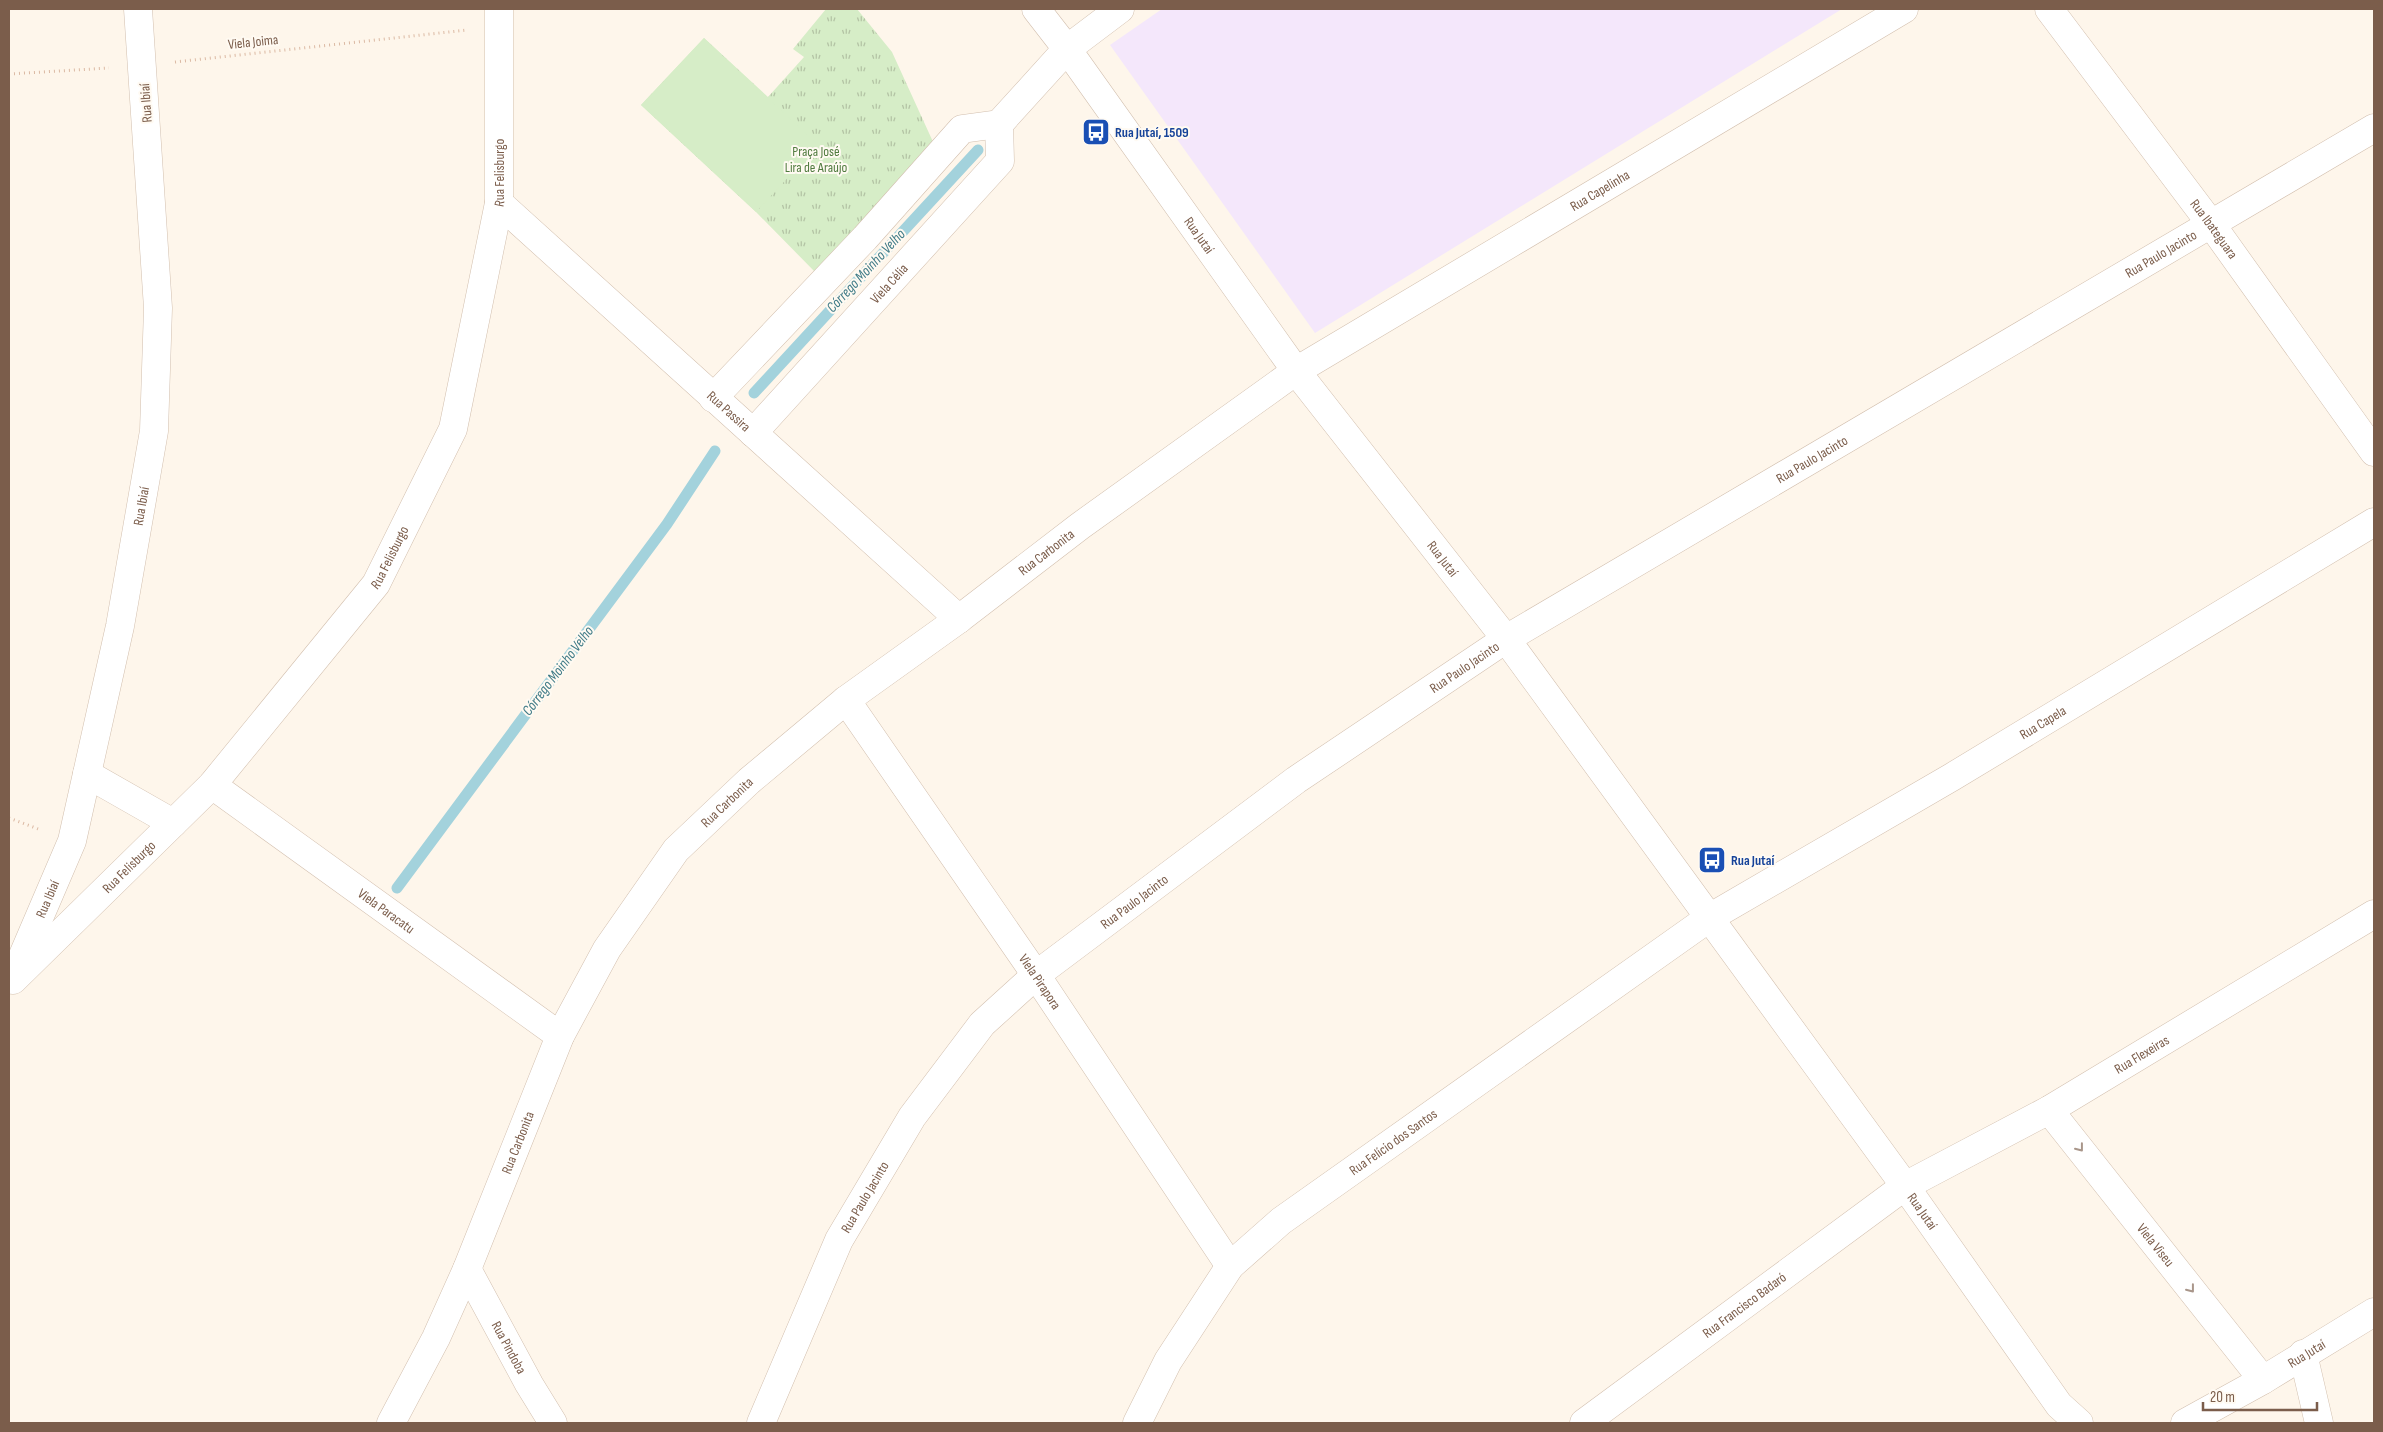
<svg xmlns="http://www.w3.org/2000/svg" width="2383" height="1432" font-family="'Sofia Sans Condensed',sans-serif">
	<defs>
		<pattern id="grass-tufts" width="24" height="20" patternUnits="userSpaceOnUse" patternTransform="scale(1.25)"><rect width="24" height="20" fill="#d6edc7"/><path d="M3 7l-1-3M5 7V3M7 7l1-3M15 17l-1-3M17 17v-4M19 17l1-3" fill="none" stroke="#b3c3a4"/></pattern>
	</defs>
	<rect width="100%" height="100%" fill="#fef6eb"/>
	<path fill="#f4e7fb" d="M 1162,9 L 1842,9 L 1315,333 L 1110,45 Z"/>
	<path fill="url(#grass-tufts)" d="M 826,9 L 857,9 L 892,52 L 934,144 L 817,274 L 756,212 L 641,105 L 704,38 L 768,97 L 804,57 L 793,49 Z"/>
	<path fill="#d6edc7" d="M 704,38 L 818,145 L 756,212 L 641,105 Z"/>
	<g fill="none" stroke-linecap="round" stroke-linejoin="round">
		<g stroke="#a3d2dc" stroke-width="11">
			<path d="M 754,393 L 978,150"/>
			<path d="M 397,888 L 667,524 L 715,451"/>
		</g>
		<g stroke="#d2bfae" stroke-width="29">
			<g id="minor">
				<path id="s1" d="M 1036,9 L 1067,49 L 1296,371 L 1506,639 L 1905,1186 L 2059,1405 L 2079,1423"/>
				<path id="s2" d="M 2049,9 L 2211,224 L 2374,452"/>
				<path id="s3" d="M 499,203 L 959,619"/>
				<path d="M 713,398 L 865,238 L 962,129 L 999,124 L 1067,49 L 1120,9"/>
				<path id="s4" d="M 753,433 L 1000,161 L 999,124"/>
				<path id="s5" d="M 846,700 L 1036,975 L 1230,1266"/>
				<path d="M 87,774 L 173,823"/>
				<path id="s6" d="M 212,785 L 560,1036"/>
				<path id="s7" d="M 18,967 L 72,841 L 120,626 L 154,431 L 158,308 L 138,9"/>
				<path id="s8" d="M 13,980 L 212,785 L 376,584 L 453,429 L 499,203 L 499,9"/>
				<path id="s9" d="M 2049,1110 L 2263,1380"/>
				<path id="s10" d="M 467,1269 L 529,1384 L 553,1423"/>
				<path d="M 2303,1354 L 2319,1423"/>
				<path id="s11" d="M 391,1423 L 436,1338 L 467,1269 L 560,1036 L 607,949 L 676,850 L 749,781 L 846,700 L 959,619 L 1080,526 L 1296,371 L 1904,9"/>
				<path id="s12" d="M 761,1423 L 839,1240 L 912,1117 L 982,1024 L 1036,975 L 1296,780 L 1506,639 L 2374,128"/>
				<path id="s13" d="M 1137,1423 L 1168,1361 L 1230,1266 L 1281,1221 L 1709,918 L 1952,777 L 2374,522"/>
				<path id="s14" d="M 1584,1423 L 1905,1186 L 2049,1110 L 2374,914"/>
				<path id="s15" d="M 2185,1423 L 2263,1380 L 2374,1312"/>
			</g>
		</g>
		<g stroke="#dbb9a3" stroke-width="3" stroke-dasharray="1 4" stroke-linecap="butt">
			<path d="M 175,62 L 467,30"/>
			<path d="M 9,74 L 109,68"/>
			<path d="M 9,818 L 41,830"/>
		</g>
		<use href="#minor" stroke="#fff" stroke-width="28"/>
	</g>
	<defs><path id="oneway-chevron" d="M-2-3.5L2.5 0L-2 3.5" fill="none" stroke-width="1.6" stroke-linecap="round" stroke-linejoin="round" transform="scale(1.25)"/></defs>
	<g stroke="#a9968a">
		<use href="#oneway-chevron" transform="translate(2080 1148) rotate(52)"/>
		<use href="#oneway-chevron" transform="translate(2191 1289) rotate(52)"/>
	</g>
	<defs>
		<g id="bus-square" transform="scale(1.4375)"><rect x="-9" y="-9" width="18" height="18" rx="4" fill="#1a4fb4" stroke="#fffaf2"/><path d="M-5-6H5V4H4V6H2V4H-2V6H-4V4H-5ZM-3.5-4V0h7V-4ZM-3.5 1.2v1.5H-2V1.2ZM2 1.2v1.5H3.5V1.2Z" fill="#fff"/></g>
	</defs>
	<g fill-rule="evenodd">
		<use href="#bus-square" x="1096" y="132"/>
		<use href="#bus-square" x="1712" y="860"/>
	</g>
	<g text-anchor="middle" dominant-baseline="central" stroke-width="4" stroke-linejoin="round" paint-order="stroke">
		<g font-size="14" fill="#7b5d4b" stroke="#fffaf2">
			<text transform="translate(253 42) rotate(-6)">Viela Joima</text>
			<text transform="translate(146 103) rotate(-94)">Rua Ibiaí</text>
			<text stroke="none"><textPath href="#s8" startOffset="972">Rua Felisburgo</textPath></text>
			<text stroke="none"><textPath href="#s11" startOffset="1780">Rua Capelinha</textPath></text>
			<text stroke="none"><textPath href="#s2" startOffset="275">Rua Ibateguara</textPath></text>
			<text stroke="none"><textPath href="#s1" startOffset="279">Rua Jutaí</textPath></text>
			<text stroke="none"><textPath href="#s12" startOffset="1869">Rua Paulo Jacinto</textPath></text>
			<text stroke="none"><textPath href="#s4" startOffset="202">Viela Célia</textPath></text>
			<text stroke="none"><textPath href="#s3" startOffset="310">Rua Passira</textPath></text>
			<text stroke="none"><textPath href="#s12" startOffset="1464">Rua Paulo Jacinto</textPath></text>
			<text stroke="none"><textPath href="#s7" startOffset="479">Rua Ibiaí</textPath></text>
			<text stroke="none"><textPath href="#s11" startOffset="1118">Rua Carbonita</textPath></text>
			<text stroke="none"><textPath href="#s8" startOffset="568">Rua Felisburgo</textPath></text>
			<text stroke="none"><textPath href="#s1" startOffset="684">Rua Jutaí</textPath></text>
			<text stroke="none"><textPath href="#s12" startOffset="1059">Rua Paulo Jacinto</textPath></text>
			<text stroke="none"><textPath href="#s13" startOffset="1162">Rua Capela</textPath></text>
			<text stroke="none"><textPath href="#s11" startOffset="712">Rua Carbonita</textPath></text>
			<text stroke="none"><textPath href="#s8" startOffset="162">Rua Felisburgo</textPath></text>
			<text stroke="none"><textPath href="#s7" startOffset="74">Rua Ibiaí</textPath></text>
			<text stroke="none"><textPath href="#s12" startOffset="654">Rua Paulo Jacinto</textPath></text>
			<text stroke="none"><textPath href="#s6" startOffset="215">Viela Paracatu</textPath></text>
			<text stroke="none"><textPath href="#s5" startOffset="342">Viela Pirapora</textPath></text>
			<text stroke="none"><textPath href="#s14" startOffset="670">Rua Flexeiras</textPath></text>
			<text stroke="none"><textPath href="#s13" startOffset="388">Rua Felício dos Santos</textPath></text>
			<text stroke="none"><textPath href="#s11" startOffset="308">Rua Carbonita</textPath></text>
			<text stroke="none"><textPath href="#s12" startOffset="249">Rua Paulo Jacinto</textPath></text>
			<text stroke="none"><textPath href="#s1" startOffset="1494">Rua Jutaí</textPath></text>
			<text stroke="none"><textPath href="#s9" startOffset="172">Viela Viseu</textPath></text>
			<text stroke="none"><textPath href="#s14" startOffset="199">Rua Francisco Badaró</textPath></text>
			<text stroke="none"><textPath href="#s10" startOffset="89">Rua Pindoba</textPath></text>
			<text stroke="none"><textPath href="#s15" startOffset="140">Rua Jutaí</textPath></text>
		</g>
		<g font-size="14" font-weight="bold" fill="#164399" stroke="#fffaf2" text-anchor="start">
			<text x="1115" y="132">Rua Jutaí, 1509</text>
			<text x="1731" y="860">Rua Jutaí</text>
		</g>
		<g font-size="14" fill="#507b3f" stroke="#fffaf2">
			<text x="816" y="151">Praça José<tspan x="816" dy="16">Lira de Araújo</tspan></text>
		</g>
		<g font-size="15" font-style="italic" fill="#407b87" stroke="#fffaf2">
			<text transform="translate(866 271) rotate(-47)">Córrego Moinho Velho</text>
			<text transform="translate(558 671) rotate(-53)">Córrego Moinho Velho</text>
		</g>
	</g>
	<rect width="2383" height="1432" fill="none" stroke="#7b5d4b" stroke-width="20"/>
	<path d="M2203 1402v8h114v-8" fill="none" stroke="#7b5d4b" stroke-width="2.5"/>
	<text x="2210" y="1402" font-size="15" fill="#7b5d4b" stroke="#fffaf2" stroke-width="4" paint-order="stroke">20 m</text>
</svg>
